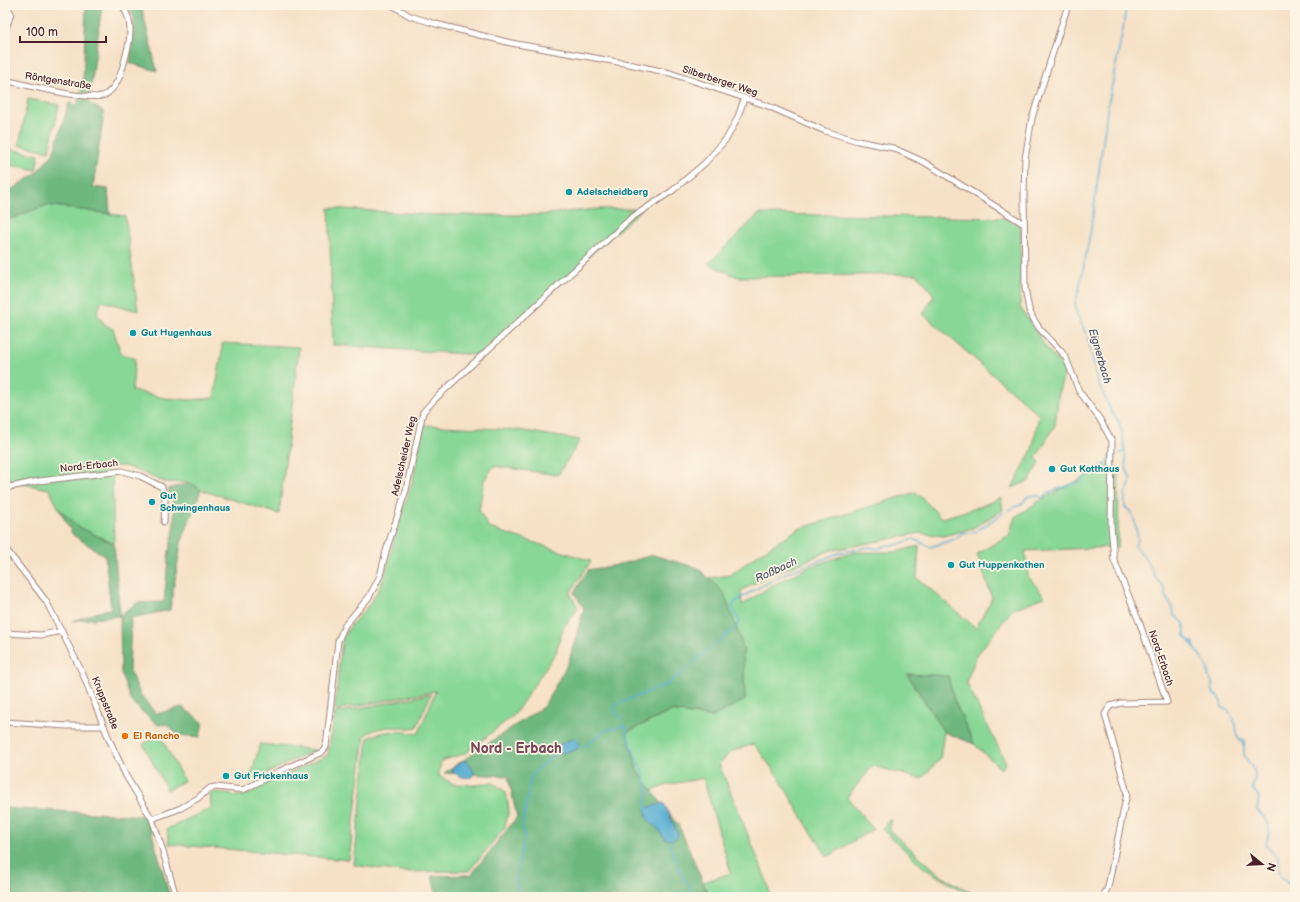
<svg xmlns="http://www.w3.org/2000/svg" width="1300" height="902" font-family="'Balsamiq Sans',sans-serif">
	<rect width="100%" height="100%" fill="#fcf5e5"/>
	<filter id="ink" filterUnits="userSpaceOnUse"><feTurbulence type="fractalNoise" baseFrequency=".025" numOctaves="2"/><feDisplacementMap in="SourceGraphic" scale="8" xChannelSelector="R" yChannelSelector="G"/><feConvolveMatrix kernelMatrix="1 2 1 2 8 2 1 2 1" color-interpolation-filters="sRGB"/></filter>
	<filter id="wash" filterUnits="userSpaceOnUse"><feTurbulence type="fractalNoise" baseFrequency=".012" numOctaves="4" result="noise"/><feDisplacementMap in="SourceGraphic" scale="16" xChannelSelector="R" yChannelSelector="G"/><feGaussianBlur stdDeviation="0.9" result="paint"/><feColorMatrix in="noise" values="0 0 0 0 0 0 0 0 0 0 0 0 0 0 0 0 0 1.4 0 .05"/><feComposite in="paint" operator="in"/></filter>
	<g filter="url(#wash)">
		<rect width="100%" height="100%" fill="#f6e1c7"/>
		<g fill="#88d797" stroke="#697b61">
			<path d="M 28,99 L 59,105 L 49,151 L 19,145 Z"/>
			<path d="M 9,149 L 39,155 L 36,170 L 6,164 Z"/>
			<path d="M 47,205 L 125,216 L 138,311 L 102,301 L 97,313 L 104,324 L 113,329 L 121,354 L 135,358 L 132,390 L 164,398 L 189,400 L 214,398 L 222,352 L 222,343 L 299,347 L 279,514 L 201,490 L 191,483 L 164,482 L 125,466 L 101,467 L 112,475 L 114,544 L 79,527 L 59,509 L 49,489 L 11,482 L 5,472 L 5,221 Z"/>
			<path d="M 329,208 L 434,215 L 538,215 L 597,209 L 642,209 L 479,355 L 333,345 Z"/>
			<path d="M 759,214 L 1004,218 L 1021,226 L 1020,307 L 1044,345 L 1065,370 L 1059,391 L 1055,425 L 1036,458 L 1040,462 L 1029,481 L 1012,488 L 1032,450 L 1039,415 L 923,314 L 934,295 L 917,274 L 738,277 L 708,264 Z"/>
			<path d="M 424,425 L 518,430 L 580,440 L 558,475 L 494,466 L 484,480 L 479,510 L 489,528 L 591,561 L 570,593 L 578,608 L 563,628 L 556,652 L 514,715 L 466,753 L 441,761 L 439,776 L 453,784 L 478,785 L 492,782 L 506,792 L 509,810 L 505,827 L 469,871 L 401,872 L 354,865 L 368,738 C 387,729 397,731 418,734 L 436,691 L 335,710 L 339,664 L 343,638 L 351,625 L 365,610 L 378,591 L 386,571 L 396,532 L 412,483 Z"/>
			<path d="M 1110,464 L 1119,473 L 1118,547 L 1025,551 L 1028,576 L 1045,597 L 1013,609 L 977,655 L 966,682 L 1006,763 L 1001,769 L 974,744 L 954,700 L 948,676 L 907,674 L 944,732 L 940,759 L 921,779 L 873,766 L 847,797 L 873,829 L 828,857 L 808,827 L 779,778 L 754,744 L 732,751 L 719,764 L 766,879 L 771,897 L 709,897 L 703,882 L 731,873 L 703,778 L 667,785 L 652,791 L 637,770 L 627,732 L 672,711 L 712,717 L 745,700 L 743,647 L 724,593 L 709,578 L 730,575 L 760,553 L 798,529 L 916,492 L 942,518 L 976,508 L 1001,498 L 1003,510 L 973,528 L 944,536 L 920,533 L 828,551 L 801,563 L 766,576 L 741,591 L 742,605 L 771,586 L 809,567 L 854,552 L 895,552 L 919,546 L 917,578 L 976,628 L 992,598 L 977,554 L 1009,535 L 1015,517 L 1044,498 Z"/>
			<path d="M 431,694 L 416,729 C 396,727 383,724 365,735 L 349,860 L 169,844 L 167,829 L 211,808 L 210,793 L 217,792 L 238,796 L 250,794 L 265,784 L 328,755 L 335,713 Z"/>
			<path d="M 160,735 L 184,781 L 167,790 L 143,744 Z"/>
			<path d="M 260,744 L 315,750 L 249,782 Z"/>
			<path d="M 890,819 L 890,831 L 943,877 L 979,897 L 974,897 L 942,879 L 924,868 L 882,829 Z"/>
		</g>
		<g fill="#6eb880" stroke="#5c6c56">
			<path d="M 86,5 L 102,5 L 89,103 L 104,112 L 93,187 L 108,189 L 110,214 L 47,205 L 5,221 L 5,194 L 35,174 L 53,154 L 69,103 L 77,105 L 83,85 Z"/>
			<path d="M 128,5 L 141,5 L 157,71 L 130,63 L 134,18 Z"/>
			<path d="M 191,483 L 201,490 L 181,543 L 170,610 L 131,618 L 129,670 L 140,694 L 156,714 L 182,707 L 203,722 L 200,737 L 178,735 L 166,724 L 158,725 L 131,702 L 121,673 L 120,616 L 72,621 L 111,608 L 105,556 L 73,535 L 59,509 L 79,527 L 114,544 L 120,616 L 137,603 L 164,602 L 169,551 L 174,530 L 174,507 L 168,489 Z"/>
			<path d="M 653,555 L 698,568 L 724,593 L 743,647 L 745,700 L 712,717 L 672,711 L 627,732 L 637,770 L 680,828 L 709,897 L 437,897 L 432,876 L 471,875 L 517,817 L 508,776 L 444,773 L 544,706 L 569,661 L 584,608 L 574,593 L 588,570 L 617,565 Z"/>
			<path d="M 907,674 L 948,676 L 954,700 L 974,744 L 944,732 Z"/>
			<path d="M 5,808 L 147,816 L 170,897 L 5,897 Z"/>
		</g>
		<g fill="#56aed3" stroke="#50667f">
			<path d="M 573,738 L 576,738 C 579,743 580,745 576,750 L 561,753 L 559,752 L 557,746 Z"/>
			<path d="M 465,760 L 470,764 L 474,773 L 472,777 C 465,779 457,776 452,771 L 453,767 Z"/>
			<path d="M 664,803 L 678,834 L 677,838 L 671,840 L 665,839 L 658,829 L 646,817 L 646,808 Z"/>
		</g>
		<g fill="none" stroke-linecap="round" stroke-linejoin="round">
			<g stroke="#56aed3" stroke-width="1.5">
				<path d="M 1126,5 L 1123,29 L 1108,105 L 1091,229 L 1079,290 L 1075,303 L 1076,312 L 1088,338 L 1097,380 L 1112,413 L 1118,420 L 1122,433 L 1125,451 L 1126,467 L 1130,478 L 1130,484 L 1125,494 L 1125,507 L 1130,511 L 1134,518 L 1138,539 L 1135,546 L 1147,560 L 1155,577 L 1164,588 L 1166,598 L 1173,608 L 1174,615 L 1184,623 L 1185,636 L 1195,648 L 1208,668 L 1208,676 C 1218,686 1206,692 1220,698 L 1222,707 L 1229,711 L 1234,720 L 1236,725 L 1237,735 L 1244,746 L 1244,755 L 1255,772 L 1255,778 L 1252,788 L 1259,797 L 1257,810 C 1260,814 1264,816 1266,820 C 1273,829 1267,836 1266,845 C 1270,850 1277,853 1278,859 C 1280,865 1277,870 1279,875 C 1283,882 1292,883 1295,891"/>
				<path d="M 1119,454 L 1125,451"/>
				<path d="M 1008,510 L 1022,504 L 1028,496 L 1038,495 L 1040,497 L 1045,497 L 1047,493 L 1078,482 L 1107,463 L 1110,456"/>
				<path d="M 1190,642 L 1194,642 L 1195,648"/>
				<path d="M 622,718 L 617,714 L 614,709 L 615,705 L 668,684 L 737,626 L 739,621 L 732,607 L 735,602 L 749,593 L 786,573 L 839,553 L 869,547 L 878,549 L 887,545 L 895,545 L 914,539 L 930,547 L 955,539 L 962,533 L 975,532 L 1003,513"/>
				<path d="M 623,724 L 623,726 L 627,728 L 627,734 L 638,763 L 641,767 L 649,795 L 645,800 L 647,809"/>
				<path d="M 1241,740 L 1245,741 L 1244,746"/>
				<path d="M 577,747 L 587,745 L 604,731 L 623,726"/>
				<path d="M 671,840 L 670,847 L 683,879 L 689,885 L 691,897"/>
				<path d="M 523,897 C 517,888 512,876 518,866 L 525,835 L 522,828 L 526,805 L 530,779 L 538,768 L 560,751"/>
			</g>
		</g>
	</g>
	<g filter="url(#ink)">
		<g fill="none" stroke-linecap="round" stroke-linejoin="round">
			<g stroke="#a08079" stroke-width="7">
				<g id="minor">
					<path d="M 392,5 L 410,16 L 436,24 L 511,43 L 629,64 L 670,73 L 768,106 L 825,131 L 858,141 L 893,148 L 924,162 L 1024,224"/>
					<path d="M 1068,5 L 1032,118 L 1025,159 L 1024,192 L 1025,288 L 1029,310 L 1034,320 L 1040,329 L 1061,351 L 1066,358 L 1079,391 L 1099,418 L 1112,441 L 1111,525 L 1114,560 L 1140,624 L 1167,702 L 1121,703 L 1110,706 L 1105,714 L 1127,793 L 1108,887 L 1103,897"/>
					<path d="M 5,32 L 11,13 L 6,5"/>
					<path d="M 5,80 C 21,84 93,102 105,95 C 119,86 122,70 126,55 C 131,37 133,21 122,5"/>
					<path d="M 5,488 L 39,481 L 122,471 L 140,476 L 162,487 L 165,500 L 164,522"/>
					<path d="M 5,548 L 46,601 L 82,672 L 109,739 L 126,776 L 152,819 L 162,848 L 176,897"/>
					<path d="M 5,633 L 41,635 L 62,631"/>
					<path d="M 5,722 L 67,726 L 104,726"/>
					<path d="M 152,819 L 181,808 L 198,798 L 210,788 L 216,787 L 243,790 L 280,771 L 322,752 L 326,747 L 338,641 L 345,625 L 369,597 L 380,576 L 386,551 L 406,490 L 423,412 L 434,400 L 479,358 L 631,218 L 672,191 L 705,163 L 727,138 L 738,117 L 744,99"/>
				</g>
			</g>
			<use href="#minor" stroke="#fff" stroke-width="5"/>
		</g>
	</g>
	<g fill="#0f9aa8" stroke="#fcf5e5" stroke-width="1.5">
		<circle cx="569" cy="192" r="4"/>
		<circle cx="133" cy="333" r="4"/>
		<circle cx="1052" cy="469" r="4"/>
		<circle cx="152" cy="502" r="4"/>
		<circle cx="951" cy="565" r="4"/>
		<circle cx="226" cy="776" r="4"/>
	</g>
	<circle fill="#e8710a" stroke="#fcf5e5" stroke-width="1.5" cx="125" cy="736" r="4"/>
	<g text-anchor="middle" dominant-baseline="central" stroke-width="3.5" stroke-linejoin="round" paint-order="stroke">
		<g font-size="10" fill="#4a1f2b" stroke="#fcf5e5">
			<text transform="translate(58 81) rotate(9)">Röntgenstraße</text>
			<text transform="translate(720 81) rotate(18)">Silberberger Weg</text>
			<text transform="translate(404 456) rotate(-77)">Adelscheider Weg</text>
			<text transform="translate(89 466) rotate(-6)">Nord-Erbach</text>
			<text transform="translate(1161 658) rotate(71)">Nord-Erbach</text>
			<text transform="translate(105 703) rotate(68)">Kruppstraße</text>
		</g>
		<g font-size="10" font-weight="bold" fill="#0d838f" stroke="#fcf5e5" text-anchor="start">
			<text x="577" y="192">Adelscheidberg</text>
			<text x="141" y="333">Gut Hugenhaus</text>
			<text x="1060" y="469">Gut Kotthaus</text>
			<text x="160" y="496">Gut<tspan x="160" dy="12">Schwingenhaus</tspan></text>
			<text x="959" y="565">Gut Huppenkothen</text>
			<text x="234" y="776">Gut Frickenhaus</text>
		</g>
		<g font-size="10" font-weight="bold" fill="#c56008" stroke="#fcf5e5" text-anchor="start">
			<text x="133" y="736">El Rancho</text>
		</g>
		<g font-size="11" font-style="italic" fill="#4f586e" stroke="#fcf5e5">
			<text transform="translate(1100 356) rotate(74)">Eignerbach</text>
			<text transform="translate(776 570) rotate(-25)">Roßbach</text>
		</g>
		<g font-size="14" font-weight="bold" fill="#764959" stroke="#fcf5e5">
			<text x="516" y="748">Nord - Erbach</text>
		</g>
	</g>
	<rect width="1300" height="902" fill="none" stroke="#fcf5e5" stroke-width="20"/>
	<g transform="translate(1262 864) rotate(108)" stroke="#fcf5e5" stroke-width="3" paint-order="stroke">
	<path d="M0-3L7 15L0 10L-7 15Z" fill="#4a1f2b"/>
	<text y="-6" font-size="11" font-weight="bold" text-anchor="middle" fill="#4a1f2b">N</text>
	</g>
	<path d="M20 36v6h86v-6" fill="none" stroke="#4a1f2b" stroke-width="2"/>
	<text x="26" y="36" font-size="12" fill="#4a1f2b" stroke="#fcf5e5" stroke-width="3" paint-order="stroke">100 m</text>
</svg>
